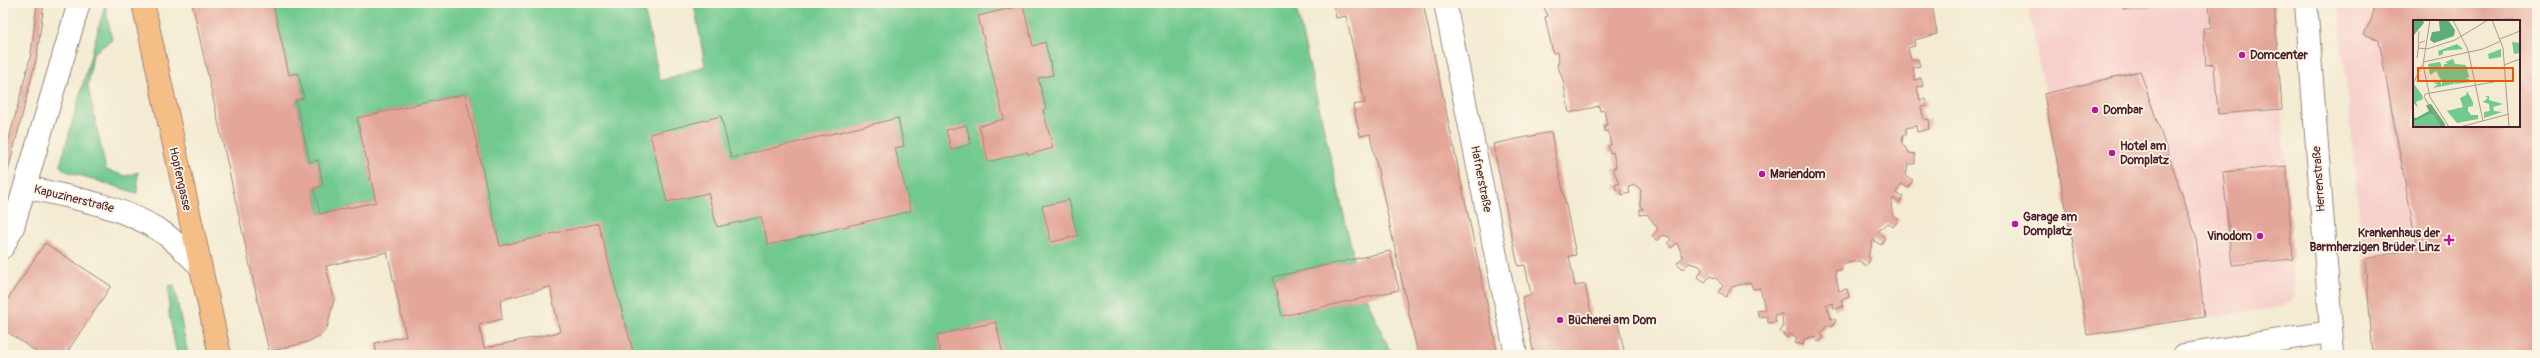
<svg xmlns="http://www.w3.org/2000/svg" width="2540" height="358" font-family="Pangolin,sans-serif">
	<rect width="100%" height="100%" fill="#fcf5e5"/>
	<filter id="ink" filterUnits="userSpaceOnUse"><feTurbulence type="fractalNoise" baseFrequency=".025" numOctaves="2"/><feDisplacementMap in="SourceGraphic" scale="8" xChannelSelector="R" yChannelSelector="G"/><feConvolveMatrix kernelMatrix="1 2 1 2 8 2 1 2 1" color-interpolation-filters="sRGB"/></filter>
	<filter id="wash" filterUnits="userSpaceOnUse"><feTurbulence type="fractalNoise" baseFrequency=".012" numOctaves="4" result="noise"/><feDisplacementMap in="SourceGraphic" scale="16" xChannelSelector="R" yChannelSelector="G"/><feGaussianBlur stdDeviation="0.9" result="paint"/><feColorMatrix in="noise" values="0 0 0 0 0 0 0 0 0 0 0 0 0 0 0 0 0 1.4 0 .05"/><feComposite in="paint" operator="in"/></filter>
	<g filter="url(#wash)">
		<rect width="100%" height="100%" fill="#f3ebd2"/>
		<g fill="#f7d0cc" fill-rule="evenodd">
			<path d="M 2027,3 L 2274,3 L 2295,295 L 2291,301 L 2282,307 L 2087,334 L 2077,254 Z"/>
			<path d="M 2338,3 L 2537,3 L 2537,355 L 2373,355 ZM 2414,21 L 2519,21 L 2519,126 L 2414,126 Z"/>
		</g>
		<g fill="#71c98f" stroke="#5e745d">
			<path d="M 273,3 L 643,3 L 660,81 L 705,66 L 694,3 L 1295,3 L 1354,259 L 1273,277 L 1282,316 L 1366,297 L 1392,355 L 1003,355 L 996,322 L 937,335 L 941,355 L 634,355 L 598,224 L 500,246 L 465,94 L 357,118 L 376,202 L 320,214 L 314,188 L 323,186 L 318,161 L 310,162 L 296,100 L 304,98 L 298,73 L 289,75 Z"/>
			<path d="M 105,5 L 112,40 L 93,53 L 88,87 L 106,170 L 126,176 L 138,172 L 137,193 L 66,171 L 60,166 Z"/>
			<path d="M 174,285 L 188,355 L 177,355 L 169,314 L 169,286 Z"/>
		</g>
		<g id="blocks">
			<g fill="#e3a699" fill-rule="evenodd">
				<path d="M 37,3 L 44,3 L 37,56 L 3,191 L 3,163 L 31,54 Z"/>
				<path d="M 192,3 L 273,3 L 289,75 L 298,73 L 304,98 L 296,100 L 310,162 L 318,160 L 323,186 L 314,188 L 320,214 L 376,202 L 357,118 L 465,94 L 500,246 L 598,223 L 634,355 L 377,355 L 375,343 L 406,336 L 387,252 L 326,266 L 334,299 L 327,328 L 319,337 L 307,342 L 269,352 ZM 550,287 L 560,332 L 484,348 L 479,325 L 502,319 L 500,300 Z"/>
				<path d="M 1333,3 L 1423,3 L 1498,355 L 1418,355 L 1370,134 L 1360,136 L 1353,105 L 1365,103 L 1346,16 L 1336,18 Z"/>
				<path d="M 1542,3 L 1932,3 L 1937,34 L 1914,40 L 1915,46 L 1908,48 L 1911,60 L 1918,59 L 1920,66 L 1913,67 L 1915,80 L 1921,78 L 1923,86 L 1917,87 L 1920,100 L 1926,99 L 1927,106 L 1921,107 L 1924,120 L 1929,119 L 1930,125 L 1928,125 L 1929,129 L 1917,132 L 1916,126 L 1906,128 L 1906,135 L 1903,135 L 1902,143 L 1909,153 L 1915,154 L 1915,164 L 1908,164 L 1906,177 L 1913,180 L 1908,188 L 1902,184 L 1896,193 L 1903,197 L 1899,203 L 1893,198 L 1891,205 L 1893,216 L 1899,220 L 1893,227 L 1887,223 L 1878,232 L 1885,238 L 1881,245 L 1873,240 L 1868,257 L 1871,259 L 1866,266 L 1860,261 L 1842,264 L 1842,270 L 1835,271 L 1839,291 L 1847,289 L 1849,297 L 1841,300 L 1843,307 L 1834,309 L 1833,303 L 1826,305 L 1830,318 L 1836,320 L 1832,327 L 1827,325 L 1821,333 L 1824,338 L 1818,342 L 1814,336 L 1804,339 L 1803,345 L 1795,343 L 1797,338 L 1790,334 L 1787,338 L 1780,331 L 1783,328 L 1782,314 L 1774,315 L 1776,322 L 1768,323 L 1767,316 L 1759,317 L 1757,310 L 1765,309 L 1760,288 L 1753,289 L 1750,282 L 1732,287 L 1726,297 L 1719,292 L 1723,286 L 1717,279 L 1710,276 L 1705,282 L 1698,277 L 1702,270 L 1700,266 L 1689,263 L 1683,269 L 1677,263 L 1683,257 L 1677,243 L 1671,248 L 1667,243 L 1671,240 L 1669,237 L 1663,235 L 1657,241 L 1652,236 L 1658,229 L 1647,214 L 1640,215 L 1640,209 L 1643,209 L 1640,205 L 1641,190 L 1635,185 L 1628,187 L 1630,193 L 1622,195 L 1620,189 L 1616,190 L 1615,184 L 1619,184 L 1613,168 L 1616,167 L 1613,152 L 1610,153 L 1608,146 L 1611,145 L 1608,131 L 1605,132 L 1604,125 L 1607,125 L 1604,110 L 1600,111 L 1599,106 L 1569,113 L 1563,80 L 1557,64 L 1559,63 L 1557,52 L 1553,53 L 1545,17 L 1548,16 Z"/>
				<path d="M 2123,3 L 2179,3 L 2179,4 L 2124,9 Z"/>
				<path d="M 2209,3 L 2274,3 L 2282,109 L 2218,114 L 2214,64 L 2206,65 L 2203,28 L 2211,28 Z"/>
				<path d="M 2374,3 L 2537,3 L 2537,355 L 2373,355 L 2365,259 L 2417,248 L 2379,40 L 2364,34 L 2372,18 ZM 2414,21 L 2519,21 L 2519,126 L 2414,126 Z"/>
				<path d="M 1023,5 L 1033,46 L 1045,42 L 1053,75 L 1038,78 L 1046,109 L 1043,110 L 1053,148 L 1028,155 L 1027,152 L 988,162 L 979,126 L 1004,119 L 978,16 Z"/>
				<path d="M 2140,71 L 2196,236 L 2204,317 L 2087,335 L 2075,254 L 2044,94 Z"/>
				<path d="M 721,116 L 731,158 L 898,118 L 904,146 L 895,148 L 911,211 L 768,245 L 761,217 L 717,227 L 708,193 L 667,202 L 650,134 Z"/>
				<path d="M 966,125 L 971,144 L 951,150 L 946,130 Z"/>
				<path d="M 1551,132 L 1576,255 L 1569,256 L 1575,286 L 1585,284 L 1593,323 L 1617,318 L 1625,355 L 1534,355 L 1522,297 L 1531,295 L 1525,265 L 1518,266 L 1493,144 Z"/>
				<path d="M 2286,166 L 2293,259 L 2232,265 L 2223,172 Z"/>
				<path d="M 1069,200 L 1077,236 L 1051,242 L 1042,206 Z"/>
				<path d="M 45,243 L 111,286 L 65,355 L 41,355 L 3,329 L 3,306 Z"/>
				<path d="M 1390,251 L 1399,290 L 1282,316 L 1273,277 Z"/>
				<path d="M 996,322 L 1003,355 L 941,355 L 937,335 Z"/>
			</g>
		</g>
	</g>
	<g filter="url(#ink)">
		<use href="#blocks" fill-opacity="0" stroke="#9e857e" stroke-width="1"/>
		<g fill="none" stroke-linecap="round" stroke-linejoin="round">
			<g stroke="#9e857e" stroke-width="24">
				<g id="minor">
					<path d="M 1445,3 L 1516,355"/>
					<path d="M 2306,3 L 2333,355"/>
					<path d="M 25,187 C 71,197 119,205 159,230 C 174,239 187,254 200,266"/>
					<path d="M 3,247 L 13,227 L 79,3"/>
					<path d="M 2184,355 L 2330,332"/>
				</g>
			</g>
			<g stroke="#9e857e" stroke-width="24">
				<path id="major" d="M 143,3 L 220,355"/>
			</g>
			<use href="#minor" stroke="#fff" stroke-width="22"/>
			<use href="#major" stroke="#f6be87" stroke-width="22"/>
		</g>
	</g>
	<g fill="#b5179e" stroke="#fcf5e5" stroke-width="1.5">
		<circle cx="2242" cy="55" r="4"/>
		<circle cx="2095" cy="110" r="4"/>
		<circle cx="2112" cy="153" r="4"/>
		<circle cx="1762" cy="174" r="4"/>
		<circle cx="2015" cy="224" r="4"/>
		<circle cx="2260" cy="236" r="4"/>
		<path d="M2447 234h4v4h4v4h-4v4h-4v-4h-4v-4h4z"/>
		<circle cx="1560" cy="320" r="4"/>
	</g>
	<g text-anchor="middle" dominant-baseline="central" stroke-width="3.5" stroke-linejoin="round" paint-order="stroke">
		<g font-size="12" font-weight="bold" fill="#4a1f2b" stroke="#fcf5e5" text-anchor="start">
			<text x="2250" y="55">Domcenter</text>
			<text x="2103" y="110">Dombar</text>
			<text x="2120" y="146">Hotel am<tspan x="2120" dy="14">Domplatz</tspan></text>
			<text x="1770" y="174">Mariendom</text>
			<text x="2023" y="217">Garage am<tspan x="2023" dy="14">Domplatz</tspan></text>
			<text x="2440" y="233" text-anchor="end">Krankenhaus der<tspan x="2440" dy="14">Barmherzigen Brüder Linz</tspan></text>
			<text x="2252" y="236" text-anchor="end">Vinodom</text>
			<text x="1568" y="320">Bücherei am Dom</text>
		</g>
		<g font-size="12" fill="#4a1f2b" stroke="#fcf5e5">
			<text transform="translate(180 179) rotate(77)">Hopfengasse</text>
			<text transform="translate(1481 179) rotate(79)">Hafnerstraße</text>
			<text transform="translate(2319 179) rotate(-94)">Herrenstraße</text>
			<text transform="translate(74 199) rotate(14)">Kapuzinerstraße</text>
		</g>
	</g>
	<g transform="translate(2413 20)">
		<rect width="107" height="107" fill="#f3ebd2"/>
		<path d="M 99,22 L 107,23 L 107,33 L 101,34 ZM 44,24 L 50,29 L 30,31 L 30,34 L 26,36 L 25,31 ZM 88,29 L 88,37 L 76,39 L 75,34 ZM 40,39 L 42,44 L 53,45 L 56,57 L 53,59 L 56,59 L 58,62 L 42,64 L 42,60 L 41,64 L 20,68 L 25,64 L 20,63 L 27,61 L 29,66 L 29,62 L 23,51 L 17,55 L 15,44 L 27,42 L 30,50 L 31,44 L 35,44 L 32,42 ZM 1,64 L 9,75 L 10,79 L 3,82 L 5,88 L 0,82 ZM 54,71 L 60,82 L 60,86 L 55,87 L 55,91 L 58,95 L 65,95 L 65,99 L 44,103 L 34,91 L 50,87 L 47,78 L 53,75 ZM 72,76 L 76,76 L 76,80 L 90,84 L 80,87 L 81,91 L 89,92 L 71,98 L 71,92 L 77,91 L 76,84 L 70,82 L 75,78 ZM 17,94 L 21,95 L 27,107 L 0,107 L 0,102 Z" fill="#71c98f"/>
		<path d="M 0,0 L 10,0 L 11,3 L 0,16 ZM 35,0 L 42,10 L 41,16 L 21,23 L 17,20 L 19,12 L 27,11 L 26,1 ZM 18,84 L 32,104 L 32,106 L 27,107 L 21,95 L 17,94 L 0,102 L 0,97 L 3,98 L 16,91 L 13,85 Z" fill="#5cad7a"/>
		<path fill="none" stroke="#af998f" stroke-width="1" d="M 17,0 L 10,45 L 17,77 L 36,107M 40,0 L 55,30 L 70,101M 79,0 L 90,28 L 96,107M 87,19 L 107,11M 5,23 L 6,11M 5,28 L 14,29 L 42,20 L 75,0M 4,38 L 6,23 L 12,21M 10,42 L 70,29 L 88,21M 91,45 L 107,39M 0,64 L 9,45M 5,107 L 12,103 L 16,107M 27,107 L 26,100 L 11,77 L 12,74 L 92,60M 47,107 L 96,94"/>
		<path fill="#e8590c" fill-opacity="0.15" stroke="#e8590c" stroke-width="2" d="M 5,48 L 100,48 L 100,61 L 5,61 Z"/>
		<rect width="107" height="107" fill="none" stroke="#4a1f2b" stroke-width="2"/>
	</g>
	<rect width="2540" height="358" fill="none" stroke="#fcf5e5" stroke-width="16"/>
</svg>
